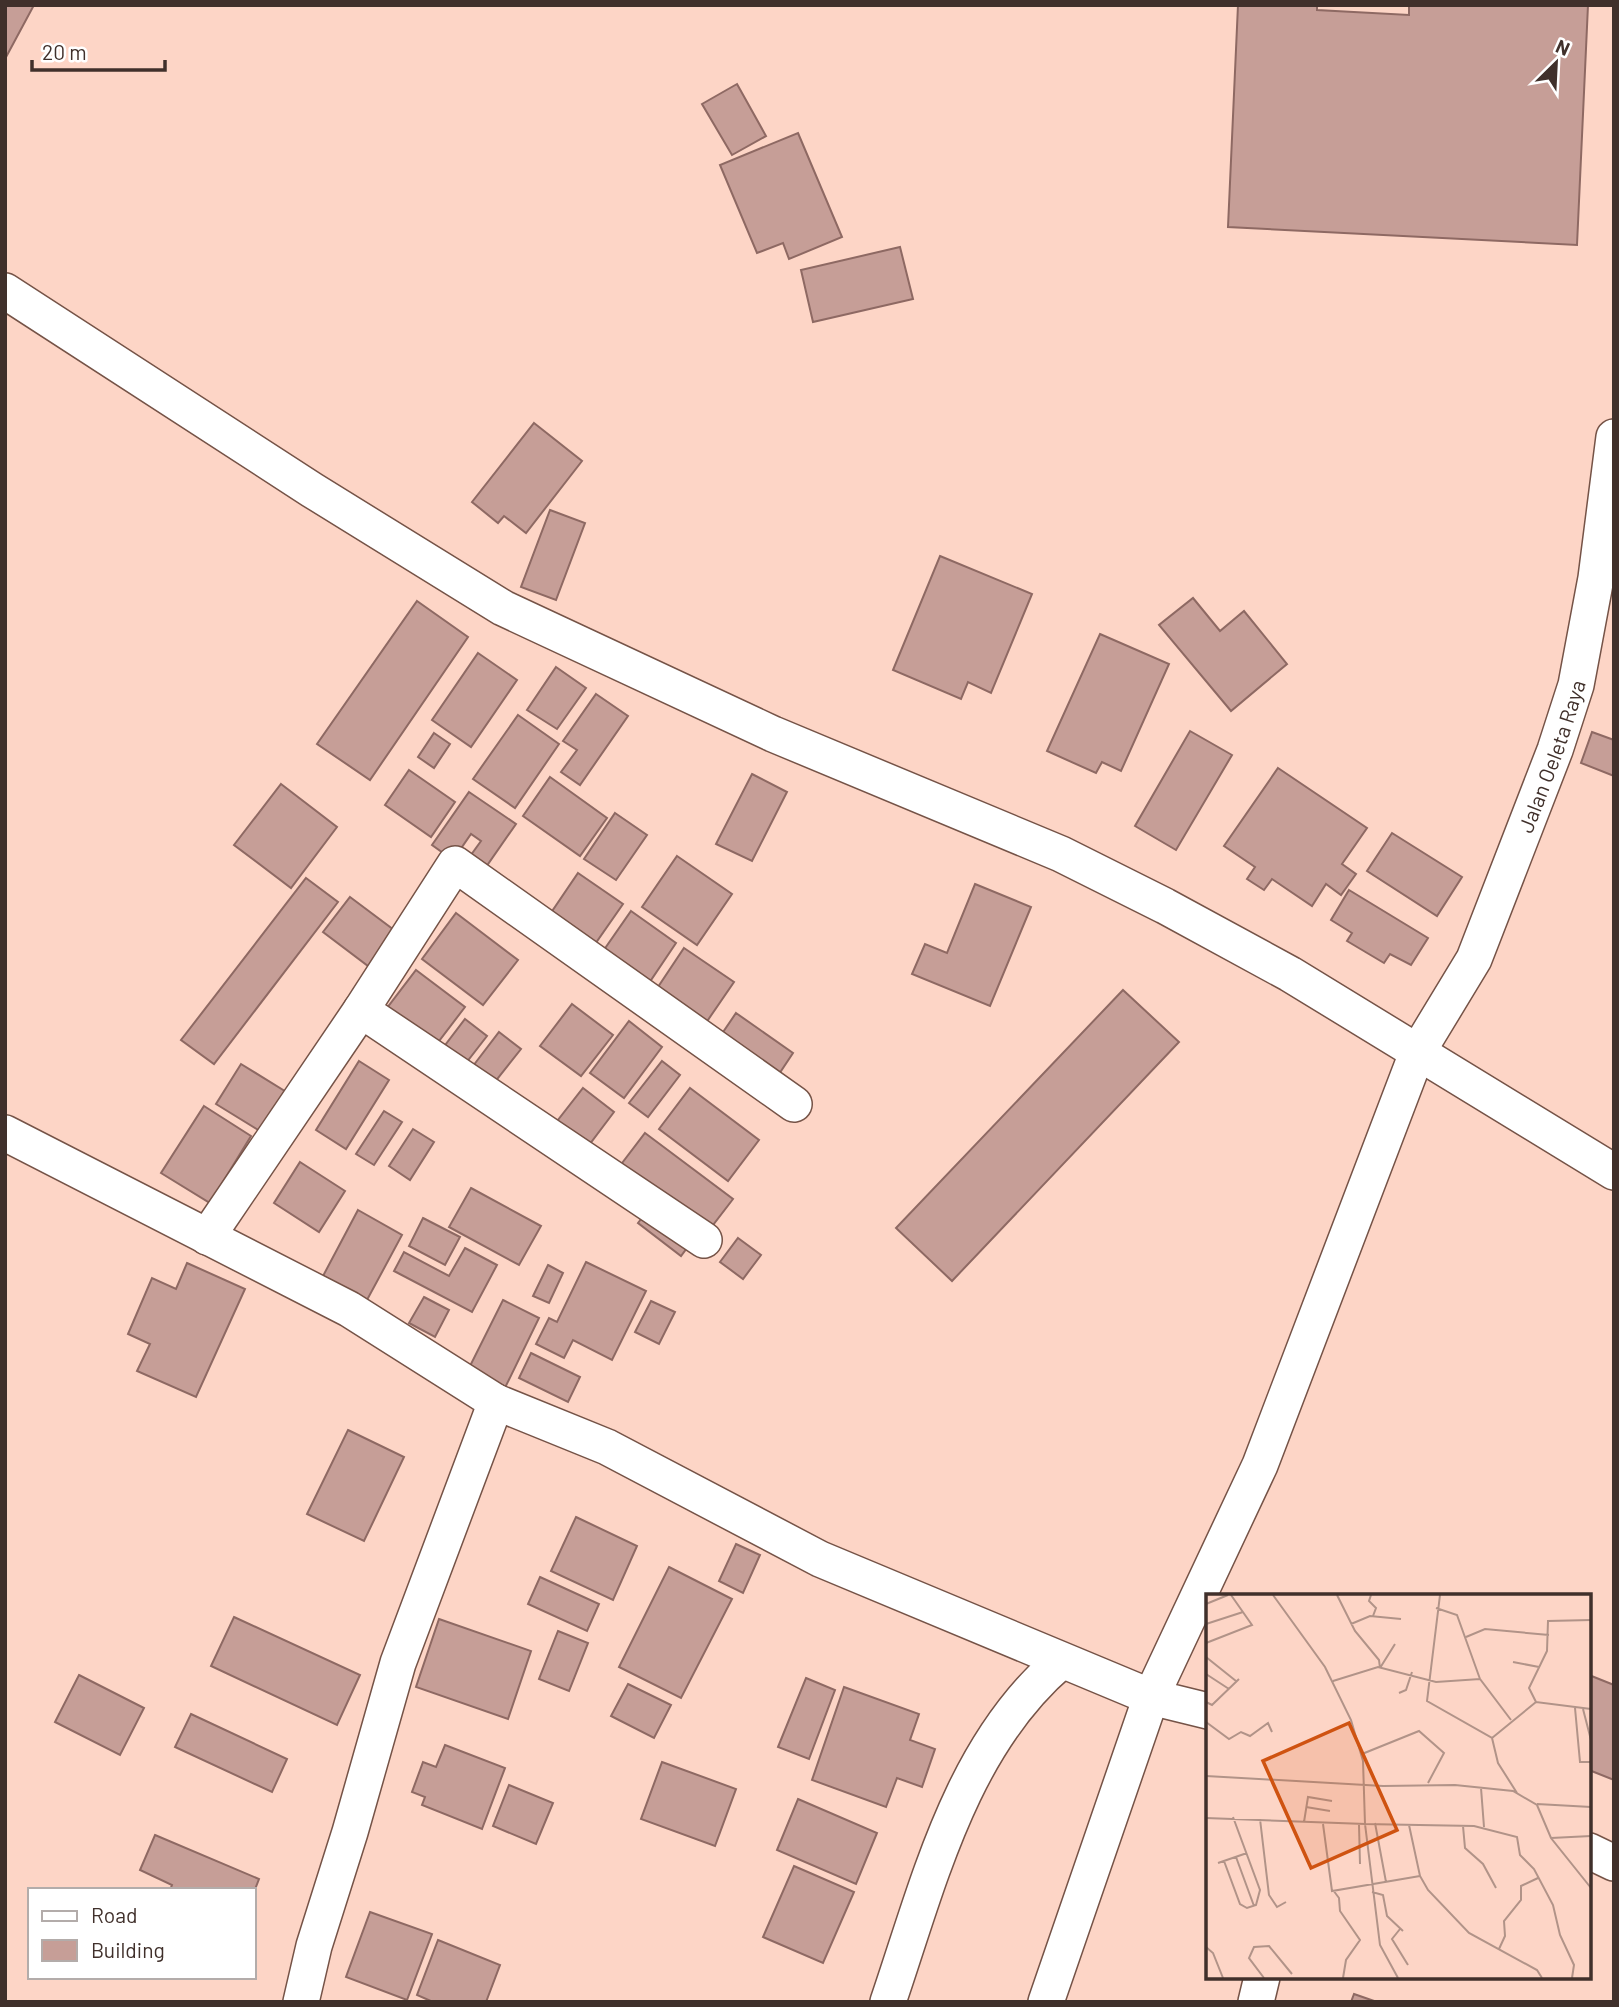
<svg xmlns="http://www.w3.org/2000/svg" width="1619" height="2007" font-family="Barlow,sans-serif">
	<rect width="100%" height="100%" fill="#fdd5c6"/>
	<g fill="#c69e97" stroke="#8e6963" stroke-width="2">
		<path d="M 5,5 L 34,5 L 5,59 Z"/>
		<path d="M 1238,5 L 1317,5 L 1317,10 L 1409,15 L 1409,5 L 1588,5 L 1577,245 L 1228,227 Z"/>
		<path d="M 737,84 L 766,136 L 732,155 L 702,104 Z"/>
		<path d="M 798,133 L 842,237 L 789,259 L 783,243 L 757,253 L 720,165 Z"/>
		<path d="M 900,247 L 913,299 L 813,322 L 801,270 Z"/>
		<path d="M 534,423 L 582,461 L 526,533 L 504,516 L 498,523 L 472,502 Z"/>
		<path d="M 550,510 L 585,523 L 556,600 L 521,587 Z"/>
		<path d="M 940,556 L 1032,594 L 991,693 L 968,682 L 961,699 L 893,670 Z"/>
		<path d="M 1193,598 L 1220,631 L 1244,611 L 1287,664 L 1231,711 L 1159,625 Z"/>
		<path d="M 417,601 L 468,637 L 370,780 L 317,744 Z"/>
		<path d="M 1100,634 L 1169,664 L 1121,771 L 1102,762 L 1096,773 L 1047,751 Z"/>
		<path d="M 478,653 L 517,680 L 471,747 L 432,720 Z"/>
		<path d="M 556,667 L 586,688 L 557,729 L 527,710 Z"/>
		<path d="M 596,694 L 628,716 L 580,785 L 561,772 L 577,750 L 563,741 Z"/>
		<path d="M 518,715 L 559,744 L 515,808 L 473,779 Z"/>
		<path d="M 1190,731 L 1232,755 L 1176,850 L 1135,826 Z"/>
		<path d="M 1592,732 L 1614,740 L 1614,776 L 1581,763 Z"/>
		<path d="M 434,733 L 450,744 L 434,768 L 418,757 Z"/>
		<path d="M 1278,768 L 1367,828 L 1342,864 L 1356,874 L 1341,895 L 1326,884 L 1312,906 L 1272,879 L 1264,890 L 1247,879 L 1255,867 L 1224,846 Z"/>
		<path d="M 409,770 L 455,802 L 431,837 L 385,805 Z"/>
		<path d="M 752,774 L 787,792 L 752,861 L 716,844 Z"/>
		<path d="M 550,777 L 607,818 L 580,856 L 523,816 Z"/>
		<path d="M 281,784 L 337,827 L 291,888 L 234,845 Z"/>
		<path d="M 469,792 L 516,824 L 479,877 L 463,866 L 481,841 L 471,834 L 453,860 L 432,845 Z"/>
		<path d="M 615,813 L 647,835 L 616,880 L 584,859 Z"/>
		<path d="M 1392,833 L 1462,877 L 1437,916 L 1367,871 Z"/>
		<path d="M 677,856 L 732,894 L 697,945 L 642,907 Z"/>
		<path d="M 578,873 L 623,904 L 586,957 L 542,926 Z"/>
		<path d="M 306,878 L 338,902 L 214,1064 L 181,1040 Z"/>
		<path d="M 975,884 L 1031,907 L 990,1006 L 912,974 L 925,944 L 947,953 Z"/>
		<path d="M 1349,890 L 1428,938 L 1411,965 L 1390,954 L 1384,963 L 1347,941 L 1352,933 L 1331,920 Z"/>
		<path d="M 350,897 L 398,933 L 372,969 L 323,932 Z"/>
		<path d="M 631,911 L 676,943 L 645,989 L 599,957 Z"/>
		<path d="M 456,913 L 518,960 L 483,1005 L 422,959 Z"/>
		<path d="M 684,948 L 734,982 L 697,1036 L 648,1002 Z"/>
		<path d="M 416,970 L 465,1007 L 423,1062 L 374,1025 Z"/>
		<path d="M 1123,990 L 1179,1042 L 952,1281 L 896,1228 Z"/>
		<path d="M 572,1004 L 613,1035 L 581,1076 L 540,1046 Z"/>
		<path d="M 736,1013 L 793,1053 L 773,1083 L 715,1044 Z"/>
		<path d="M 465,1019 L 487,1036 L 452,1081 L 430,1065 Z"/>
		<path d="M 629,1021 L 662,1047 L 624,1098 L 590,1073 Z"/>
		<path d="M 499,1032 L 521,1049 L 494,1083 L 473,1066 Z"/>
		<path d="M 359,1061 L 389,1080 L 346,1149 L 316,1130 Z"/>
		<path d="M 662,1061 L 680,1075 L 648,1117 L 629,1103 Z"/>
		<path d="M 241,1064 L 288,1093 L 263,1133 L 216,1104 Z"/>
		<path d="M 583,1088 L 614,1112 L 586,1149 L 554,1125 Z"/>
		<path d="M 690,1088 L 759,1140 L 728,1181 L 659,1129 Z"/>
		<path d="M 204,1106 L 251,1136 L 210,1203 L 161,1173 Z"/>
		<path d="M 384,1111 L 402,1122 L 374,1165 L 356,1154 Z"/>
		<path d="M 413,1129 L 434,1142 L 410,1180 L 389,1166 Z"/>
		<path d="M 645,1133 L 733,1199 L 703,1238 L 616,1171 Z"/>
		<path d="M 300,1162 L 345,1191 L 319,1232 L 274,1203 Z"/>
		<path d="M 471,1188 L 541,1226 L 519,1265 L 449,1227 Z"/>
		<path d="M 655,1201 L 698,1233 L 681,1256 L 638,1223 Z"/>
		<path d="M 358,1210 L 402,1235 L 367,1300 L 323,1276 Z"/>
		<path d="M 423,1218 L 460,1237 L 445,1265 L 409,1246 Z"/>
		<path d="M 738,1238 L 761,1255 L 743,1279 L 720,1262 Z"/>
		<path d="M 465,1248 L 497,1265 L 472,1312 L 394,1271 L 404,1252 L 449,1276 Z"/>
		<path d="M 586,1262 L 646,1291 L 612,1360 L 573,1340 L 564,1358 L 536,1344 L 549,1318 L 557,1322 Z"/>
		<path d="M 187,1263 L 245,1289 L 196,1397 L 137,1371 L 150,1344 L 128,1334 L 152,1278 L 176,1289 Z"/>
		<path d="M 548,1265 L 563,1273 L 549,1303 L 533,1296 Z"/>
		<path d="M 424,1297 L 449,1310 L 435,1337 L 409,1323 Z"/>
		<path d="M 503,1300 L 539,1318 L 502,1394 L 465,1376 Z"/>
		<path d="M 651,1301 L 675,1312 L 659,1344 L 635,1332 Z"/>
		<path d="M 531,1353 L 580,1377 L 568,1402 L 519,1378 Z"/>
		<path d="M 348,1430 L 404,1457 L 364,1541 L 307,1514 Z"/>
		<path d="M 576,1517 L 637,1546 L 613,1600 L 551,1571 Z"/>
		<path d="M 736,1544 L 760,1555 L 743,1593 L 719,1581 Z"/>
		<path d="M 669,1567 L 732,1599 L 681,1698 L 619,1667 Z"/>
		<path d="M 540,1577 L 599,1604 L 587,1631 L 528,1604 Z"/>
		<path d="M 234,1617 L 360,1675 L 337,1725 L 211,1666 Z"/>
		<path d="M 439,1619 L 531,1651 L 508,1719 L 416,1687 Z"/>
		<path d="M 558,1631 L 588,1643 L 569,1691 L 539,1679 Z"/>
		<path d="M 79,1675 L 144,1708 L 120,1755 L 55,1722 Z"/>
		<path d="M 1589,1675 L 1614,1685 L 1614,1780 L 1589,1770 Z"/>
		<path d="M 806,1678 L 835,1690 L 809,1759 L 778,1747 Z"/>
		<path d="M 628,1684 L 671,1705 L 654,1738 L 611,1716 Z"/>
		<path d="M 844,1687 L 919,1714 L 910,1740 L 935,1749 L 922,1787 L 897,1778 L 886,1807 L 812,1780 Z"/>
		<path d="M 191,1714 L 287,1759 L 272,1792 L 175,1747 Z"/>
		<path d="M 445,1745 L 505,1768 L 482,1829 L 422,1805 L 425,1797 L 412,1792 L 423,1762 L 436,1767 Z"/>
		<path d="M 662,1762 L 736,1789 L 715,1846 L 641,1819 Z"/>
		<path d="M 509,1785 L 553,1803 L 536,1844 L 493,1826 Z"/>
		<path d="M 798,1799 L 877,1833 L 856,1884 L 777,1850 Z"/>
		<path d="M 155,1835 L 259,1879 L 254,1892 L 254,1890 L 170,1890 L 172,1885 L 140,1870 Z"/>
		<path d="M 794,1866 L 854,1892 L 823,1963 L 763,1937 Z"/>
		<path d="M 370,1912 L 432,1934 L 407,2000 L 346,1977 Z"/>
		<path d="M 438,1940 L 500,1965 L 486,2002 L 433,2002 L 417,1995 Z"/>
		<path d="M 1354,1994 L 1377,2002 L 1351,2002 Z"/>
	</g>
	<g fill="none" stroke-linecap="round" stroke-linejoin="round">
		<g stroke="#755347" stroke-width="38">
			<g id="street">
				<path d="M 5,291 L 312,490 L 503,608 L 773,734 L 1061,854 L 1165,906 L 1290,974 L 1614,1172"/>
				<path d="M 361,1010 L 704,1240"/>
				<path d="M 5,1133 L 349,1309 L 496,1402 L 607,1447 L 820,1559 L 1151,1697 L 1046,2002"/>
				<path d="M 207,1237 L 361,1010 L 455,864 L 794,1104"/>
				<path id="s1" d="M 1208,1711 L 1151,1697 L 1260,1465 L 1417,1053 L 1474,959 L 1555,750 L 1576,685 L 1596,578 L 1614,437"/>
				<path d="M 1589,1851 L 1614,1863"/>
				<path d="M 301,2002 L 314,1946 L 350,1832 L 398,1663 L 496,1402"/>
				<path d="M 888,2002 C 929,1882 961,1746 1061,1661"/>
				<path d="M 1256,2002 L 1262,1977"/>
			</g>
		</g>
		<use href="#street" stroke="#fff" stroke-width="35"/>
	</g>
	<g text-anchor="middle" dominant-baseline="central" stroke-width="5" stroke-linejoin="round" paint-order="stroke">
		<g font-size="21" fill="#40302b" stroke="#fff">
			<text stroke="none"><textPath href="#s1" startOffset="1083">Jalan Oeleta Raya</textPath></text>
		</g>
	</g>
	<g transform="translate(1206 1594)">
		<rect width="385" height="385" fill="#fdd5c6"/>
		<path fill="none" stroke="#b19388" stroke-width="2" d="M 67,1 L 119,73 L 145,126 L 157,167 L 159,230 L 268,232 L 311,243 L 314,261 L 328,275 L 347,311 L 354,341 L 368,371 L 366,384M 131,1 L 149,37 L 173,66 L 174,74M 165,1 L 163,7 L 170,14 L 167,22M 234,1 L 221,107 L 286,144 L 292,169 L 311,199M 0,10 L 22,1M 230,14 L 251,21 L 274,85M 0,30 L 37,18M 145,30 L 164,22 L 195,25M 260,43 L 279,35 L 343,41M 0,49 L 46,31 L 25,1M 0,63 L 30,87M 307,68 L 333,73M 174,74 L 189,50M 0,80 L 23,95M 127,87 L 172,73 L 230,88 L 274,85 L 305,126M 193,99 L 200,96 L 206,78M 0,108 L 6,111 L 33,85M 330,108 L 323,94 L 341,57 L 342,27 L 385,26M 369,114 L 374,168 L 385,168M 377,115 L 385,146M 0,128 L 23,145 L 35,138 L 44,142 L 62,129 L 66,138M 286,144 L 330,108 L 385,115M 156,160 L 213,137 L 238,159 L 222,189M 0,182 L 177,192 L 249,191 L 307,197 L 331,211 L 345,244 L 385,294M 275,194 L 278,233M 331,210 L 385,213M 100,213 L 124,217M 0,224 L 159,230 L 174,351 L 192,384M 54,225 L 63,301 L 71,313 L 80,308M 98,228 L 102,203 L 126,207M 169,229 L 180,288M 117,230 L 126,297 L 214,282M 153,231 L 154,270M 203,231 L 214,282 L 222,296 L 263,339 L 331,376 L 336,384M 257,232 L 259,254 L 277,270 L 290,294M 345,244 L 385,242M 30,263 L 48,312M 18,267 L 34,310 L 41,314 L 50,311 L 54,296 L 27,223M 12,269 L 41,259M 127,296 L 133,304 L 134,317 L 154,346 L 140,366 L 137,384M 166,298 L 177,301 L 181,322 L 197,337M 194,335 L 186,345 L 202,371M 0,353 L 7,359 L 17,384M 293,355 L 299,342 L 298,327 L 315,306 L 315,292 L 332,284M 58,384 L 43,364 L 48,353 L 63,352 L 86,380"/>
		<path fill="#cf5311" fill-opacity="0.15" stroke="#cf5311" stroke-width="3.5" d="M 143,129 L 191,236 L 105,274 L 57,167 Z"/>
		<rect width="385" height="385" fill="none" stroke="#40302b" stroke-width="3.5"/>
	</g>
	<rect width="1619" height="2007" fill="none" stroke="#40302b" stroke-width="14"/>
	<rect x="28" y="1888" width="228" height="91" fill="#ffffff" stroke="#b3acaa" stroke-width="2"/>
	<rect x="42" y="1911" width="35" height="10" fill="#ffffff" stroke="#b3acaa" stroke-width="2"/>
	<text x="91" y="1923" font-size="21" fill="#40302b">Road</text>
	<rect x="42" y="1940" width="35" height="21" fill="#c69e97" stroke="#b3acaa" stroke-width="2"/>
	<text x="91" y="1958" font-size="21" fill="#40302b">Building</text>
	<g transform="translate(1556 63) rotate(24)" stroke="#ffffff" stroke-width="5" paint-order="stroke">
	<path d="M0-5L12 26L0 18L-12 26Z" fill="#40302b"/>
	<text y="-10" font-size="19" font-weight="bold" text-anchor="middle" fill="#40302b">N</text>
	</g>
	<path d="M32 60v10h133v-10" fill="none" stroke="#40302b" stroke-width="3.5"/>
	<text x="42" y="60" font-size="21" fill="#40302b" stroke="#ffffff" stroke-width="5" paint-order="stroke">20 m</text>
</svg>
